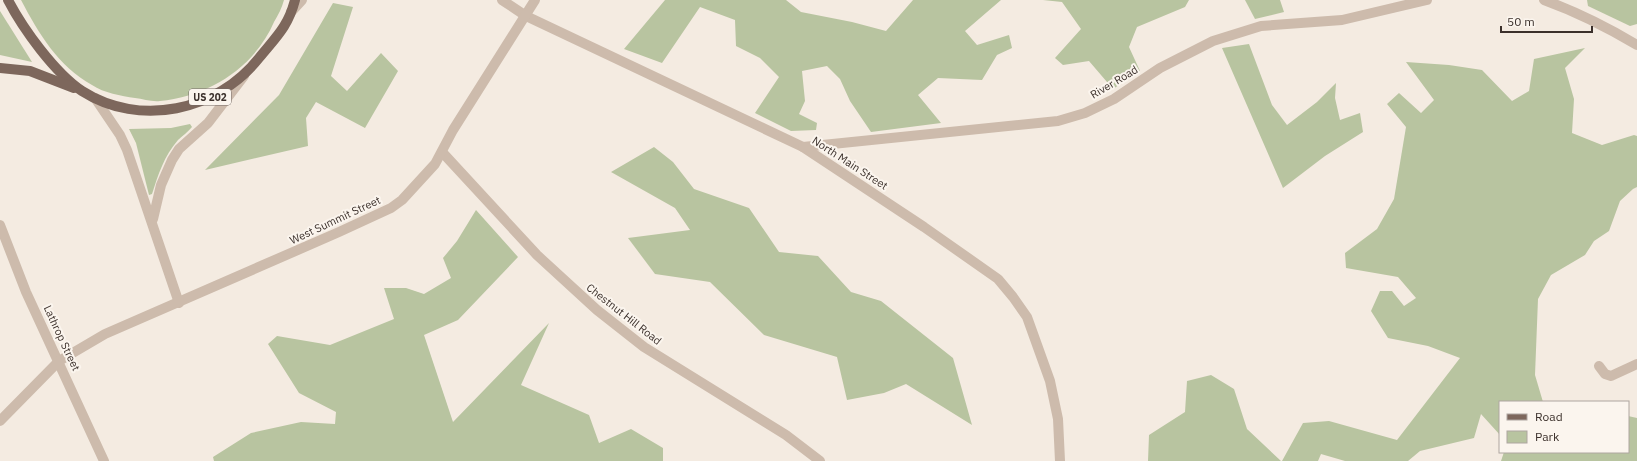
<svg xmlns="http://www.w3.org/2000/svg" width="1637" height="461" font-family="'IBM Plex Sans',sans-serif">
	<rect width="100%" height="100%" fill="#f4ebe1"/>
	<g fill="#b8c4a0">
		<path d="M 21,0 L 284,0 C 282,8 278,15 274,22 C 254,68 209,96 160,101 C 152,102 143,99 135,98 C 121,96 104,93 92,85 C 58,66 39,34 21,0 Z"/>
		<path d="M 665,0 L 786,0 L 801,12 L 852,22 L 886,31 L 913,0 L 1001,0 L 965,31 L 977,45 L 1009,35 L 1012,48 L 997,55 L 982,80 L 938,78 L 918,95 L 941,123 L 871,132 L 850,101 L 840,79 L 827,66 L 802,71 L 805,101 L 799,114 L 817,123 L 816,130 L 791,131 L 755,113 L 779,77 L 760,58 L 736,46 L 735,20 L 700,7 L 662,63 L 624,49 Z"/>
		<path d="M 1043,0 L 1189,0 L 1185,7 L 1137,27 L 1129,47 L 1140,71 L 1113,89 L 1089,61 L 1063,65 L 1055,58 L 1081,29 L 1062,2 Z"/>
		<path d="M 1245,0 L 1280,0 L 1284,12 L 1255,19 Z"/>
		<path d="M 1587,0 L 1637,0 L 1637,24 L 1630,26 L 1588,6 Z"/>
		<path d="M 333,3 L 353,7 L 331,76 L 347,91 L 381,53 L 398,71 L 365,128 L 316,102 L 306,118 L 308,146 L 205,170 L 279,95 Z"/>
		<path d="M 0,11 L 32,62 L 0,55 Z"/>
		<path d="M 1249,44 L 1272,105 L 1287,125 L 1317,102 L 1336,83 L 1335,98 L 1340,120 L 1360,113 L 1363,132 L 1325,156 L 1283,188 L 1222,48 Z"/>
		<path d="M 1585,48 L 1565,68 L 1574,99 L 1572,133 L 1602,145 L 1634,135 L 1637,136 L 1637,187 L 1633,189 L 1620,201 L 1609,231 L 1594,241 L 1585,255 L 1551,275 L 1538,299 L 1535,375 L 1543,402 L 1500,402 L 1500,435 L 1481,414 L 1474,438 L 1420,451 L 1408,461 L 1345,461 L 1321,454 L 1318,461 L 1282,461 L 1303,423 L 1329,421 L 1397,440 L 1460,358 L 1428,346 L 1388,338 L 1371,311 L 1380,291 L 1392,291 L 1404,306 L 1416,298 L 1398,277 L 1346,268 L 1345,253 L 1377,229 L 1394,199 L 1406,127 L 1387,104 L 1399,93 L 1421,113 L 1434,100 L 1406,62 L 1449,65 L 1482,70 L 1512,101 L 1529,91 L 1534,59 Z"/>
		<path d="M 190,124 L 192,127 C 188,132 182,136 178,140 C 164,156 158,175 152,194 L 149,195 L 136,143 L 129,129 L 171,128 Z"/>
		<path d="M 654,147 L 673,162 L 694,189 L 749,208 L 779,252 L 818,256 L 851,292 L 881,301 L 953,358 L 972,425 L 906,384 L 884,393 L 847,400 L 837,357 L 764,335 L 710,282 L 655,274 L 628,238 L 690,230 L 675,208 L 611,172 Z"/>
		<path d="M 476,210 L 518,257 L 458,320 L 424,335 L 453,422 L 549,323 L 521,385 L 589,415 L 599,443 L 631,429 L 663,448 L 663,461 L 214,461 L 213,457 L 251,433 L 301,422 L 335,424 L 336,412 L 299,393 L 268,344 L 277,336 L 330,345 L 394,319 L 384,288 L 406,288 L 424,294 L 451,278 L 443,258 L 457,241 Z"/>
		<path d="M 1211,375 L 1234,389 L 1247,429 L 1281,461 L 1148,461 L 1149,435 L 1185,412 L 1187,381 Z"/>
		<path d="M 1628,416 L 1637,418 L 1637,461 L 1501,461 L 1504,452 L 1628,452 Z"/>
	</g>
	<g fill="none" stroke-linecap="round" stroke-linejoin="round">
		<g stroke="#cdbbac" stroke-width="10">
			<path d="M 502,0 L 526,16 L 803,147 L 924,227 L 998,279 L 1013,297 L 1027,317 L 1050,381 L 1058,419 L 1060,461"/>
			<path d="M 1544,0 C 1577,12 1607,27 1637,45"/>
			<path d="M 291,12 L 302,0"/>
			<path d="M 95,98 L 120,135 L 127,150 L 179,303"/>
			<path d="M 803,147 L 1058,121 L 1085,113 L 1114,99 L 1160,68 L 1213,41 L 1261,26 L 1342,20 L 1427,0"/>
			<path d="M 442,152 L 537,255 L 597,310 L 644,347 L 786,435 L 820,461"/>
			<path d="M 153,219 L 161,185 L 172,160 L 179,149 L 208,123 L 244,76"/>
			<path d="M 0,225 L 26,292 L 104,461"/>
			<path d="M 1599,366 L 1605,374 L 1611,376 L 1637,364"/>
			<path d="M 0,421 L 59,361 L 105,334 L 339,232 L 391,208 L 402,200 L 435,164 L 453,130 L 535,0"/>
		</g>
		<g stroke="#7d675c" stroke-width="10">
			<path d="M 8,0 C 23,29 55,73 82,91 C 140,128 217,111 259,58 C 276,37 288,27 295,0"/>
			<path d="M 0,68 L 30,71 L 74,88"/>
		</g>
	</g>
	<g text-anchor="middle" dominant-baseline="central" stroke-width="4" stroke-linejoin="round" paint-order="stroke">
		<rect fill="#fbf5ee" stroke="#756b66" stroke-width="1" x="189" y="89" width="42" height="16" rx="3"/>
		<g font-size="10" font-weight="bold" fill="#3b302b">
			<text x="210" y="97">US 202</text>
		</g>
		<g font-size="11" fill="#3b302b" stroke="#fbf5ee">
			<text transform="translate(1114 82) rotate(-31)">River Road</text>
			<text transform="translate(850 163) rotate(33)">North Main Street</text>
			<text transform="translate(335 220) rotate(-25)">West Summit Street</text>
			<text transform="translate(624 314) rotate(38)">Chestnut Hill Road</text>
			<text transform="translate(62 338) rotate(65)">Lathrop Street</text>
		</g>
	</g>
	<rect x="1499" y="401" width="130" height="52" fill="#fbf5ee" stroke="#aea6a0"/>
	<rect x="1507" y="414" width="20" height="6" fill="#7d675c" stroke="#aea6a0"/>
	<text x="1535" y="421" font-size="12" fill="#3b302b">Road</text>
	<rect x="1507" y="431" width="20" height="12" fill="#b8c4a0" stroke="#aea6a0"/>
	<text x="1535" y="441" font-size="12" fill="#3b302b">Park</text>
	<path d="M1501 26v6h91v-6" fill="none" stroke="#3b302b" stroke-width="2"/>
	<text x="1507" y="26" font-size="12" fill="#3b302b" stroke="#fbf5ee" stroke-width="3" paint-order="stroke">50 m</text>
</svg>
